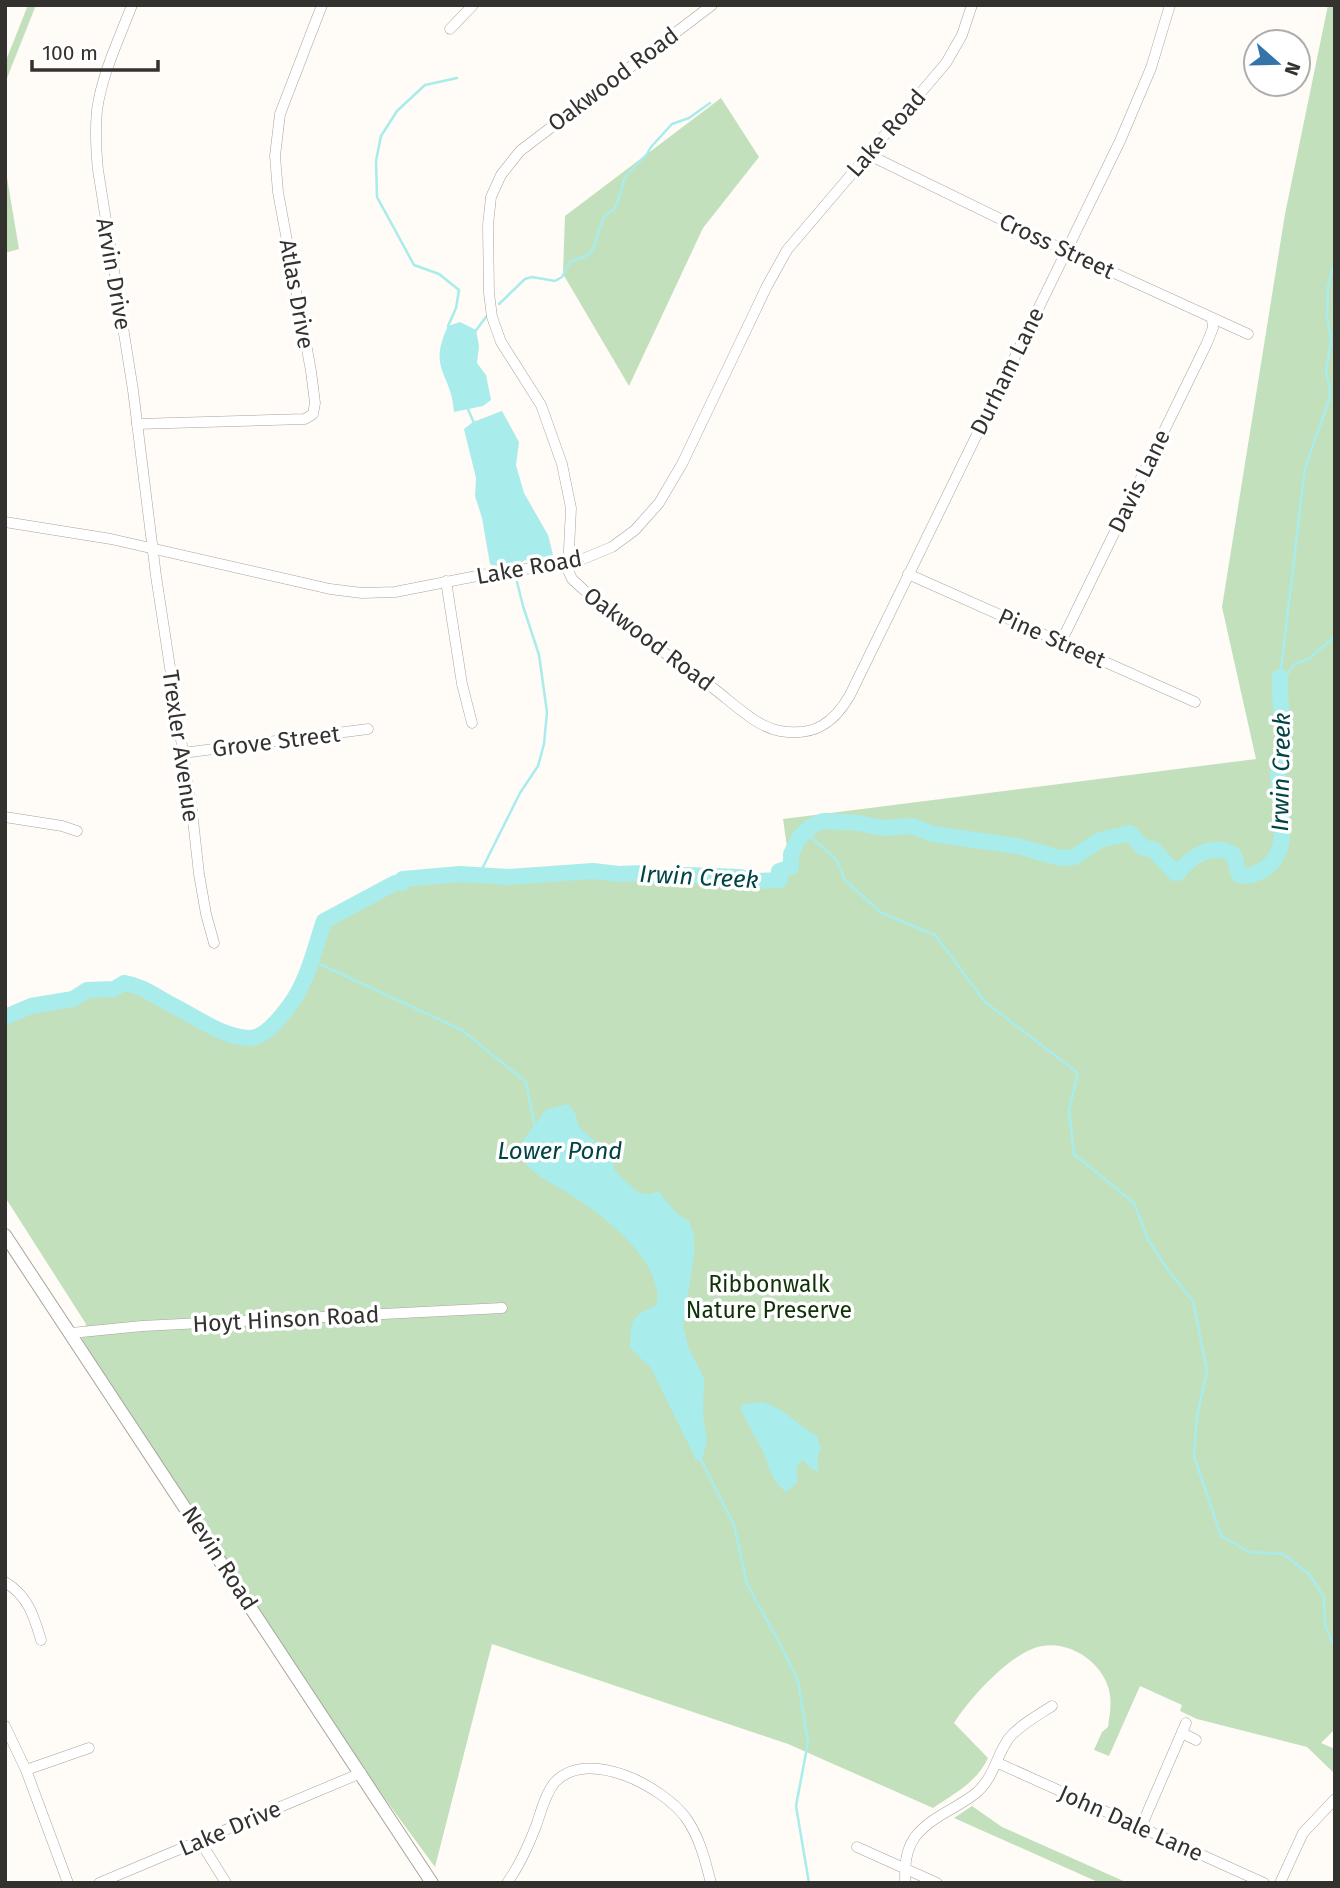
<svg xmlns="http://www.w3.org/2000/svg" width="1340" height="1888" font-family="'Fira Sans',sans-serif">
	<rect width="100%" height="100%" fill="#fffbf6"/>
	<g fill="#c2e0bc">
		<path d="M 28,5 L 36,5 L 5,83 L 5,63 Z"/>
		<path d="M 1328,5 L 1335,5 L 1335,1729 L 1321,1743 L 1335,1749 L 1335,1774 L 1307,1747 L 1197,1719 L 1180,1711 L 1182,1705 L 1140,1686 L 1109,1756 L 1094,1750 L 1102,1732 L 1108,1727 C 1110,1713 1113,1698 1107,1684 C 1096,1656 1061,1637 1032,1649 C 1005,1660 970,1698 954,1723 L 988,1758 C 977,1782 955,1793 933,1808 L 788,1744 L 492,1644 L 435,1867 L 366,1773 L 92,1355 L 82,1339 L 86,1324 L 5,1197 L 5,1017 L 31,1006 L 73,999 L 87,990 L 114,989 L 124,983 C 143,986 155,996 172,1005 C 195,1016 223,1038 250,1038 C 269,1038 296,999 303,982 C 312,963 317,941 324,921 L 395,883 L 402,883 L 403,879 L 460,874 L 509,877 L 593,871 L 619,874 L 644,873 L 659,877 L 687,875 L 740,877 L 756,881 L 780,880 L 791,875 L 783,819 L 1256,759 L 1222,607 L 1285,214 Z"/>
		<path d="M 721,98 L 759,157 L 703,228 L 629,386 L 563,274 L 565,216 Z"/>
		<path d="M 5,166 L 19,249 L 5,253 Z"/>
		<path d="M 972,1806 L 1002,1827 L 1128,1883 L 1100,1883 L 954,1818 Z"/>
	</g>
	<g fill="#a8ecec">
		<path d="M 460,322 L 476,330 L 479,346 L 477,363 L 486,375 L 491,400 L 483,406 L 454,412 C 452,373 427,370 448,326 Z"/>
		<path d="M 502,411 L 519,442 L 516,465 L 524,493 L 548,535 L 553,555 C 542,559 533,557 526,560 C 510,567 507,574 490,564 L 482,518 L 475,496 L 476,478 L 464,429 L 473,422 Z"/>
		<path d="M 568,1104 L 576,1115 L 579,1127 L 613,1157 C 611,1172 619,1174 629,1184 C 639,1193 644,1198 658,1191 L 677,1214 L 689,1221 L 694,1235 L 694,1255 L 683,1326 L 689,1349 L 704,1378 L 703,1415 L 707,1442 L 701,1462 L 696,1460 L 651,1368 L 630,1348 C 631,1320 630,1317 655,1306 C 660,1297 656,1288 654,1280 C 643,1246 599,1213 571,1195 C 554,1183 523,1173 520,1149 C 519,1142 540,1120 545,1110 Z"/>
		<path d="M 761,1402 C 783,1406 797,1425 817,1436 L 821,1449 L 818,1454 L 818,1471 L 811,1469 L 803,1460 L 797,1466 L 797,1483 L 786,1492 C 773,1482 771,1473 766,1459 C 759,1442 748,1425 740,1408 L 744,1404 Z"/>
	</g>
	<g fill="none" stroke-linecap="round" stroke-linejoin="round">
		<g stroke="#a8ecec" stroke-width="2.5">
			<path d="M 499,304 L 525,279 L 532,277 L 555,281 L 562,277 L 570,262 L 588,255 L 593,249 L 603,218 L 614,209 L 618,201 L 625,177 L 647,154 L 651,147 L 672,124 L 689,118 L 710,103"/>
			<path d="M 449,329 L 448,326 L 456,308 L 459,290 L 439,274 L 414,265 L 377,197 L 376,161 L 381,136 L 397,111 L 425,85 L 457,78"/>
			<path d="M 474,333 L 486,317"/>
			<path d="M 467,407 L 474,423"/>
			<path d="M 1280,677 L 1305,468 L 1328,403 L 1330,389 L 1326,372 L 1331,339 L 1327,316 L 1328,286 L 1335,261"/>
			<path d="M 1281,677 L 1288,674 L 1293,665 L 1310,658 L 1335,636"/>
			<path d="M 799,838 L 811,837 L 836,859 L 845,880 L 880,912 L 935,935 L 985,1002 L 1078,1073 L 1069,1110 L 1074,1154 L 1134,1203 L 1148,1239 L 1168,1270 L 1193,1301 L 1207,1371 L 1197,1416 L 1194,1456 L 1221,1536 L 1249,1552 L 1283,1554 L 1309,1574 L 1324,1597 L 1325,1625 L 1335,1648"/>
			<path d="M 479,875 L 520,793 L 538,766 L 544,744 L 547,712 L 539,655 L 523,606 L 517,582"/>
			<path d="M 311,960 L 462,1030 L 526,1082 L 535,1127"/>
			<path d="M 700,1458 L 734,1525 L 747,1584 L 781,1646 L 798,1681 L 808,1742 L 796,1806 L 809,1883"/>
		</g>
		<path stroke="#a8ecec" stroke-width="16" d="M 5,1017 L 31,1006 L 73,999 L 87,990 L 114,989 L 124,983 C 143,986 155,996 172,1005 C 195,1016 223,1038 250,1038 C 269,1038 296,999 303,982 C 312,963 317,941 324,921 L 395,883 L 402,883 L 403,879 L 460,874 L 509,877 L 593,871 L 619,874 L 644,873 L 659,877 L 687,875 L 740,877 L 756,881 L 780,880 L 779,871 L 791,867 L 791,854 L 799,838 L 810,827 L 823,821 L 859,823 L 882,828 L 912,826 L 933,834 L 1017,846 L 1060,858 L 1074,857 L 1100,840 L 1130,833 L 1143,848 L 1153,849 L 1175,873 L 1178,873 C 1191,856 1212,843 1233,854 C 1238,861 1235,868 1239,875 C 1248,877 1252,875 1259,872 C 1296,855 1278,803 1278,773 C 1278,764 1284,757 1284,747 C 1283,724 1279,701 1280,677"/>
		<g stroke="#a8a49e" stroke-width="11">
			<g id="minor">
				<path d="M 132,5 C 119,39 102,74 97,110 C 95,130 96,150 98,170 L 133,390 L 156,576 L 192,811 L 199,874 L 206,914 L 214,943"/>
				<path d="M 712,5 L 520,151 L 501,175 L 491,197 L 488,225 L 489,293 L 492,317 L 501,342 L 541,405 L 562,464 L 571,508 L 568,570 L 572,579 C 614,619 666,653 713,688 C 732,702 756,727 780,731 C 814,737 834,723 850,695 L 1120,141 L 1151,68 L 1170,5"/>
				<path d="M 450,29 L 473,5"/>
				<path d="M 867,154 L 1066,251 L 1248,334"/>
				<path d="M 137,424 L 305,419 L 313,414 L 315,403 L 311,371 L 278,192 L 275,156 L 280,114 L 322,5"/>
				<path d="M 5,522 L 111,539 L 330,589 L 362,593 L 395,592 L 487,574 L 573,563 L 612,547 L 635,530 L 659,503 L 682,464 L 767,286 L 787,250 L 946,63 L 962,35 L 972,5"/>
				<path d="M 908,574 L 1195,702"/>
				<path d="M 446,581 L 462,684 L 472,723"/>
				<path d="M 1061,642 L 1206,345 L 1213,328 L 1212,319"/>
				<path d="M 183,753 L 368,729"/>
				<path d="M 5,817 L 62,826 L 77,831"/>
				<path d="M 71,1333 L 142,1326 L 502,1308"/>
				<path d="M 5,1582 C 28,1596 34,1616 41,1640"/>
				<path d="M 5,1726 L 26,1770 L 68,1883"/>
				<path d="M 1182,1733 L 1196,1740"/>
				<path d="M 998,1763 L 1264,1883"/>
				<path d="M 26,1770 L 89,1748"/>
				<path d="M 1141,1827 L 1186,1723"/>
				<path d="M 200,1841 L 226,1883"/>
				<path d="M 857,1847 L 937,1883"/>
				<path d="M 99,1883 L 361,1773"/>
				<path d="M 507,1883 C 520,1865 528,1847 536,1826 C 541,1812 545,1794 555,1782 C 589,1747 663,1787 686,1818 C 700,1838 705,1860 711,1883"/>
				<path d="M 905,1883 C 905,1866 905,1851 915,1837 C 930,1817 958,1808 976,1793 C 994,1778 996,1756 1009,1738 C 1020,1725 1038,1715 1052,1706"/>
				<path d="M 1280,1883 L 1303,1833 L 1335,1799"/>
			</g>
		</g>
		<g stroke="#a8a49e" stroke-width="14">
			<path id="major" d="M 5,1235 L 432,1883"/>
		</g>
		<use href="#minor" stroke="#fff" stroke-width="10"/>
		<use href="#major" stroke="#fff" stroke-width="12"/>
	</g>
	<g text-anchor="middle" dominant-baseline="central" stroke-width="7" stroke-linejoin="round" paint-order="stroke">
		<g font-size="23" fill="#34322f" stroke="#fff">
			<text transform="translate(613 79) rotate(-37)">Oakwood Road</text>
			<text transform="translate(886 133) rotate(-49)">Lake Road</text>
			<text transform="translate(1057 246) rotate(25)">Cross Street</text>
			<text transform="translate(114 274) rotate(80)">Arvin Drive</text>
			<text transform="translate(297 294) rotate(80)">Atlas Drive</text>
			<text transform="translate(1007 371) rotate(-64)">Durham Lane</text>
			<text transform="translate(1139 481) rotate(-64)">Davis Lane</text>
			<text transform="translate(529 567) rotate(-10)">Lake Road</text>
			<text transform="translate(1052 638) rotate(24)">Pine Street</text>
			<text transform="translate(649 639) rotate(37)">Oakwood Road</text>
			<text transform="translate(276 741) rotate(-7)">Grove Street</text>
			<text transform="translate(181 746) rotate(82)">Trexler Avenue</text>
			<text transform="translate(286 1319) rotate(-3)">Hoyt Hinson Road</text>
			<text transform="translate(220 1558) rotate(57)">Nevin Road</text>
			<text transform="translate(1131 1823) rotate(24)">John Dale Lane</text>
			<text transform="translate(230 1828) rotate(-23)">Lake Drive</text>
		</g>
		<g font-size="23" fill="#103208" stroke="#fff">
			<text x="769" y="1284">Ribbonwalk<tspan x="769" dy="26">Nature Preserve</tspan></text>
		</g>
		<g font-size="24" font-style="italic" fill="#014444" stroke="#fff">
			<text transform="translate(1281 772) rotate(-89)">Irwin Creek</text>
			<text transform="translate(699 877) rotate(3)">Irwin Creek</text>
			<text x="560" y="1151">Lower Pond</text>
		</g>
	</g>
	<rect width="1340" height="1888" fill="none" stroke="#34322f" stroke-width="14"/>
	<g transform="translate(1277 63) rotate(110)"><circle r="33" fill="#ffffff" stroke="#aeadac" stroke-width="2"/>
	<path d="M0-5L12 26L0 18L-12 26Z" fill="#3474ab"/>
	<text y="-10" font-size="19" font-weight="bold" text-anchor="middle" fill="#34322f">N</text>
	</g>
	<path d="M32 60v10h126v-10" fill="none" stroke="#34322f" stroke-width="3.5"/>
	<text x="42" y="60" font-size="21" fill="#34322f" stroke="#ffffff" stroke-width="5" paint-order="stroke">100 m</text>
</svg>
